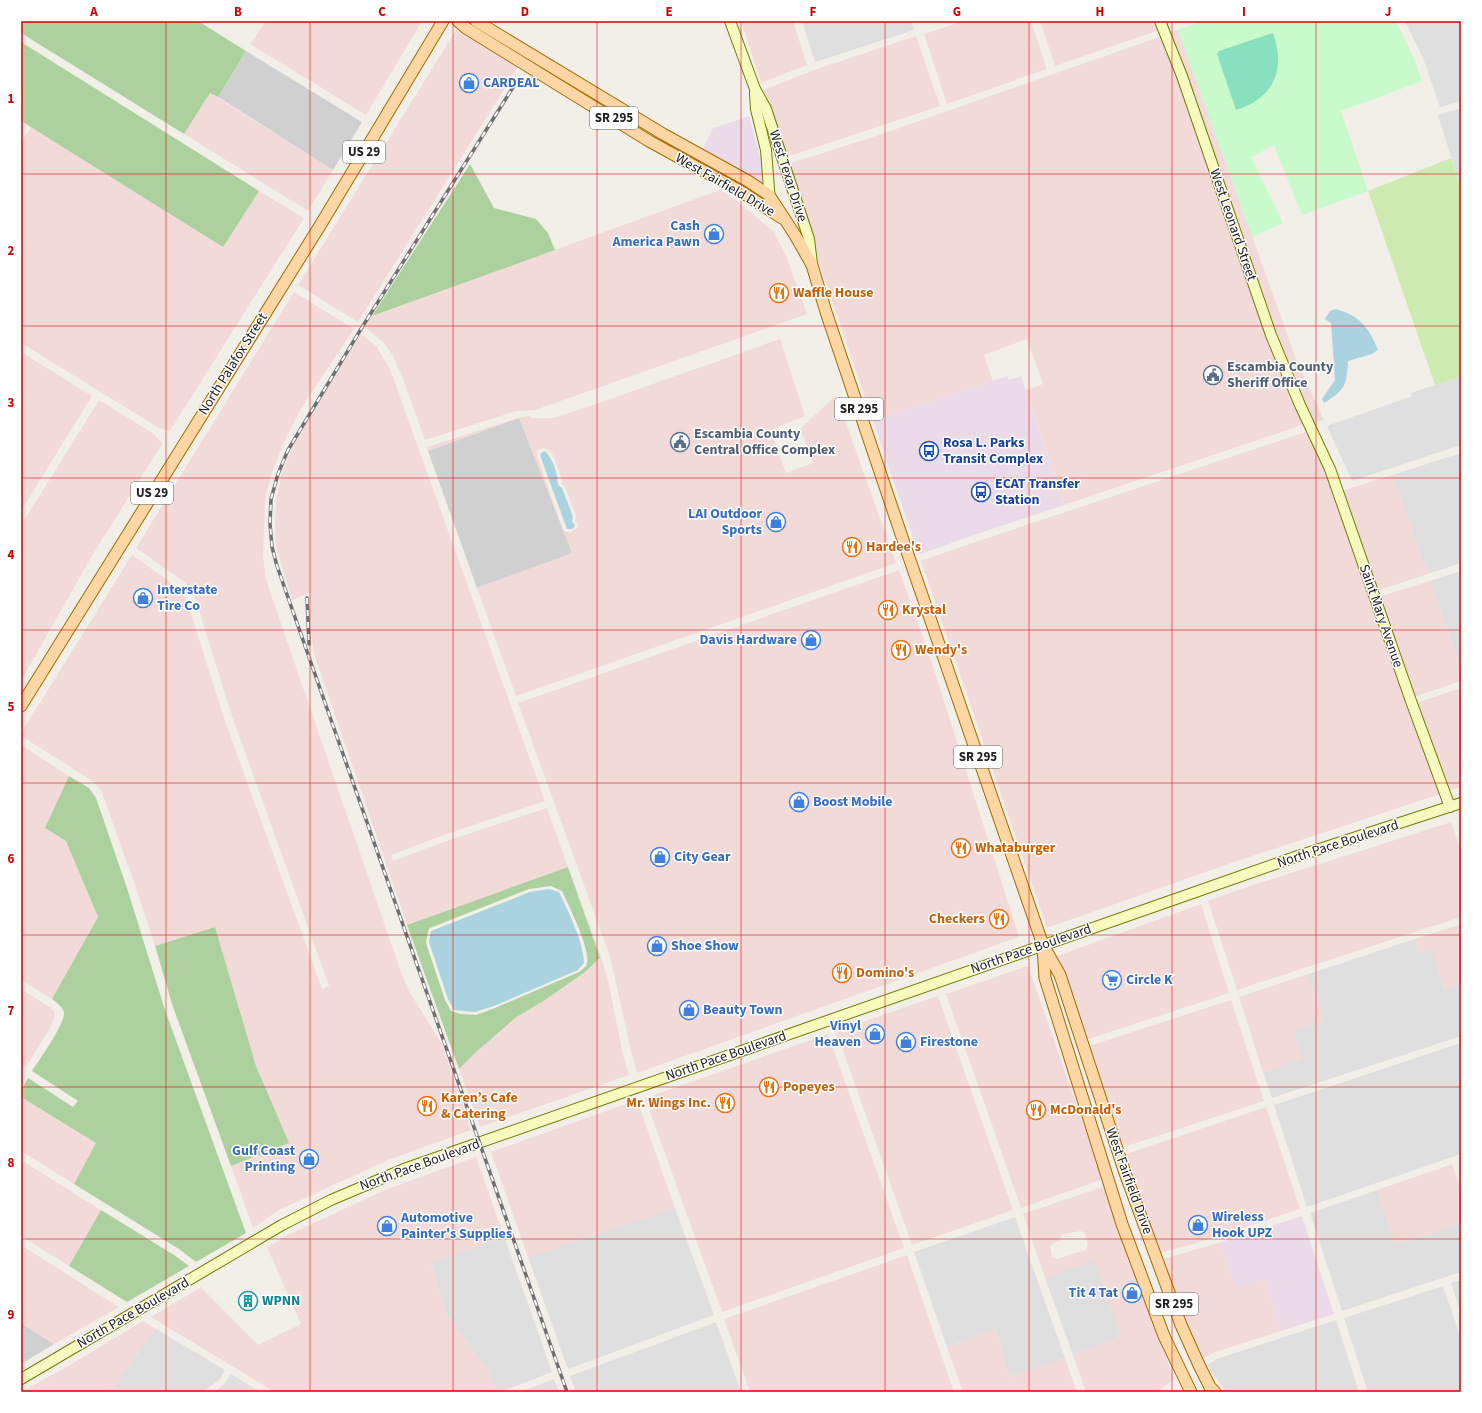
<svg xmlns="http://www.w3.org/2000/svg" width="1482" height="1413" font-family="'Source Sans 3',sans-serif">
	<rect width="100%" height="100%" fill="#f2efe9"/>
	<g fill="#e0dfdf">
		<path d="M 802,21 L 911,21 L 914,30 L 815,62 Z"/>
		<path d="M 1405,21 L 1461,21 L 1461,101 L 1440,107 L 1423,58 Z"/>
		<path d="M 1461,108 L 1461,189 L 1438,115 Z"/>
		<path d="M 1461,376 L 1461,445 L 1352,481 L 1327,426 L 1412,396 L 1411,393 Z"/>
		<path d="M 1461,453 L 1461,563 L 1428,574 L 1392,475 Z"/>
		<path d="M 1461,571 L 1461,668 L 1430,581 Z"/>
		<path d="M 1415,939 L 1419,954 L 1432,949 L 1444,990 L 1461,983 L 1461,1036 L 1272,1098 L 1263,1072 L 1301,1059 L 1293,1031 L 1309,974 Z"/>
		<path d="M 1461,1043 L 1461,1154 L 1307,1207 L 1274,1105 Z"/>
		<path d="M 1377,1190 L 1395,1245 L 1461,1223 L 1461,1272 L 1342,1311 L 1310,1213 Z"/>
		<path d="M 675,1208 L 714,1315 L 568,1369 L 528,1257 Z"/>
		<path d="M 1015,1217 L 1065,1358 L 1009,1377 L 996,1329 L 947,1347 L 914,1252 Z"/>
		<path d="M 504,1236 L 552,1372 L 501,1392 L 497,1392 L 488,1371 L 446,1314 L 431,1263 Z"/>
		<path d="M 1094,1259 L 1121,1336 L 1073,1355 L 1045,1278 Z"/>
		<path d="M 1461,1280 L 1461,1313 L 1451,1283 Z"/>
		<path d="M 1443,1286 L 1461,1339 L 1461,1389 L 1453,1392 L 1368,1392 L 1344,1318 Z"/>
		<path d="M 1336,1320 L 1359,1392 L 1226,1392 L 1207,1365 L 1217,1359 Z"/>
		<path d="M 716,1322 L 741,1392 L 576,1392 L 570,1376 Z"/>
		<path d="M 156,1329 L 225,1370 L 220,1379 L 203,1392 L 109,1392 Z"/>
		<path d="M 231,1374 L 260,1392 L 215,1392 L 225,1383 Z"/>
		<path d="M 554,1379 L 559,1392 L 520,1392 Z"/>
	</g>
	<g fill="#f2dad9" fill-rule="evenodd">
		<path d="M 266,21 L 422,21 L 366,115 L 250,44 Z"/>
		<path d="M 741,21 L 793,21 L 807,65 L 761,83 Z"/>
		<path d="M 964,21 L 1031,21 L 1047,69 L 947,104 L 924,34 Z"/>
		<path d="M 1040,21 L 1155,21 L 1159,30 L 1055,66 Z"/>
		<path d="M 456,30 L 518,67 L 358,322 L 298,285 Z"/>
		<path d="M 1178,30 L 1295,356 L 1324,420 L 1313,422 L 1286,363 L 1170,33 Z"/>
		<path d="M 916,36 L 940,106 L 786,157 L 763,90 L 814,70 Z"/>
		<path d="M 1162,36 L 1305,424 L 1064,505 L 1026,390 L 1043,384 L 1027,339 L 984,355 L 993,381 L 873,421 L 815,251 L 788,164 L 876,136 Z"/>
		<path d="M 210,93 L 333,170 L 308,211 L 184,134 Z"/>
		<path d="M 31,127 L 223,246 L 259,191 L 304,218 L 170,431 L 159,428 L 21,343 L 21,143 Z"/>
		<path d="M 720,190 L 736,200 L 773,231 L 787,258 L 807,314 L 535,410 L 516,411 L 425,440 L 403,379 L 393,356 L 383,342 L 365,327 L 372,316 Z"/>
		<path d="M 294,292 L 354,329 L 303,405 L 284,442 L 271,475 L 265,500 L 263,556 L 266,580 L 401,972 L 409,991 L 442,1044 L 471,1130 L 388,1160 L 279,1210 L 253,1228 L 231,1166 L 288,1143 L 256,1066 L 215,927 L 155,946 L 135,885 L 101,790 L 94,782 L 21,736 L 21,733 L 132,555 L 180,589 L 187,601 L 224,718 L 322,989 L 329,986 L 232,716 L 194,595 L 186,583 L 136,548 Z"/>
		<path d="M 361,334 L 377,347 L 390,369 L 545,801 L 447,834 L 391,855 L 393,861 L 449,840 L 547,808 L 568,867 L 407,925 L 315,657 L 311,634 L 310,592 L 292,600 L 276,547 L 275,532 L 276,502 L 281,475 L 294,443 L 312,411 Z"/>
		<path d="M 780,339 L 805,416 L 775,428 L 772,431 L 772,435 L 786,473 L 813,463 L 800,429 L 836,395 L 896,563 L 516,696 L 477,588 L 572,553 L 519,418 L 428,451 L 427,447 L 518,418 L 529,416 L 532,418 L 553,418 L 599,403 ZM 542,448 L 547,449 L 553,455 L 561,477 L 562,484 L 565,487 L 576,516 L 575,520 L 578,525 L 577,528 L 571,532 L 566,532 L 563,530 L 537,456 L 538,451 Z"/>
		<path d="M 21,352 L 92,396 L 21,511 Z"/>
		<path d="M 99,400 L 154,434 L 162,444 L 93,554 L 21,681 L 21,518 L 25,519 Z"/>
		<path d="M 1308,431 L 1326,469 L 1441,794 L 1234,862 L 1047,928 L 921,561 L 963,546 Z"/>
		<path d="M 1392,475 L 1428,574 L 1376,591 L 1342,491 Z"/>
		<path d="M 899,570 L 930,657 L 1019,937 L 637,1073 L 631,1051 L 615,978 L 609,954 L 518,703 Z"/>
		<path d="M 1430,581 L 1461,668 L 1461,681 L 1414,697 L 1378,597 Z"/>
		<path d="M 1461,688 L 1461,787 L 1449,791 L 1416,703 Z"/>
		<path d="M 21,745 L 69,776 L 45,828 L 66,841 L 98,917 L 52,999 L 21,980 Z"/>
		<path d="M 1451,822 L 1461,851 L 1461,917 L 1237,990 L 1208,901 L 1244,888 Z"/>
		<path d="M 570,871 L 601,957 L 608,980 L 623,1054 L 629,1075 L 480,1127 L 459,1069 L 475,1053 L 515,1018 L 545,1000 L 585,972 L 600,958 Z"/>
		<path d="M 1201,904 L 1229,993 L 1086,1040 L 1057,956 Z"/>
		<path d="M 1461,924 L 1461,983 L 1444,990 L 1432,950 L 1419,954 L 1415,939 Z"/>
		<path d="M 1351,960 L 1309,974 L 1323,1022 L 1293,1031 L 1302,1059 L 1263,1072 L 1239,997 Z"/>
		<path d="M 1028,966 L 1103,1179 L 1021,1208 L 946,994 Z"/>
		<path d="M 21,989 L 51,1008 L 54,1011 L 55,1015 L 50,1028 L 26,1067 L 21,1064 Z"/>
		<path d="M 938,996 L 1013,1210 L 912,1245 L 836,1031 Z"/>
		<path d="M 1231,1000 L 1264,1101 L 1124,1147 L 1089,1046 Z"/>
		<path d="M 828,1034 L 904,1248 L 722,1312 L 645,1098 Z"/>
		<path d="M 21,1097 L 96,1143 L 74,1184 L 21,1151 Z"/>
		<path d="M 637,1100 L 675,1208 L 528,1257 L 491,1152 Z"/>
		<path d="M 1266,1107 L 1300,1209 L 1197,1243 L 1160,1253 L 1126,1154 Z"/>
		<path d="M 476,1157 L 504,1236 L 431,1263 L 446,1314 L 488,1371 L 497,1392 L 275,1392 L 151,1317 L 201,1287 L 258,1345 L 301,1324 L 267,1247 L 290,1234 L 385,1190 Z"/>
		<path d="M 21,1160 L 101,1210 L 69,1266 L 21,1236 Z"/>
		<path d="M 1452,1164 L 1461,1190 L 1461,1223 L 1395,1245 L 1377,1190 Z"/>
		<path d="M 1105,1186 L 1174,1379 L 1157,1392 L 1086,1392 L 1073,1355 L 1121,1336 L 1094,1260 L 1045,1278 L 1023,1214 ZM 1081,1231 L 1085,1233 L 1088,1246 L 1085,1250 L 1057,1259 L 1052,1257 L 1050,1247 L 1053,1243 L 1061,1241 L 1060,1238 L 1063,1234 Z"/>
		<path d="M 1218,1243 L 1236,1288 L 1265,1280 L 1281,1331 L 1215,1352 L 1202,1359 L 1185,1324 L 1163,1259 Z"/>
		<path d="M 21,1245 L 103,1297 L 119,1307 L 54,1344 L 21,1324 Z"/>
		<path d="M 907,1255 L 954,1392 L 750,1392 L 724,1319 Z"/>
		<path d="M 143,1321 L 156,1329 L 109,1392 L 21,1392 L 70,1365 Z"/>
		<path d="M 996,1329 L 1009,1377 L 1065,1358 L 1077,1392 L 963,1392 L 947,1347 Z"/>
	</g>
	<g fill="#ebdbe8">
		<path d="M 749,116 L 761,160 L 763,184 L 703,149 L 713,128 Z"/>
		<path d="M 1007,376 L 1009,380 L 1021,376 L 1064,505 L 965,538 L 919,555 L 873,421 Z"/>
		<path d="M 1302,1216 L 1334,1314 L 1281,1331 L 1265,1280 L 1236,1289 L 1218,1243 Z"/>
	</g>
	<g fill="#d0d0d0">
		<path d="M 246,51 L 362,122 L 333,170 L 218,97 Z"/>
		<path d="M 519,418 L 572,553 L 477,588 L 428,451 Z"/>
		<path d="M 21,1324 L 54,1344 L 21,1364 Z"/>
	</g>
	<path fill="#cdebb0" d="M 1451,158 L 1461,189 L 1461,376 L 1435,385 L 1368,191 Z"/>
	<g fill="#add19e" fill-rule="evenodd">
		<path d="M 25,21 L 198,21 L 246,51 L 218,97 L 210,93 L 184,134 L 21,33 L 21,28 Z"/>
		<path d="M 21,42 L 259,191 L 223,247 L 21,121 Z"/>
		<path d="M 470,164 L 494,208 L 536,219 L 548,233 L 555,250 L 372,316 Z"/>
		<path d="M 69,776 L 89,788 L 96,798 L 127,888 L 165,1010 L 246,1233 L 196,1262 L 179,1249 L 74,1184 L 96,1143 L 21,1097 L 21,1091 L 28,1078 L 73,1107 L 78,1101 L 32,1071 C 39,1061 65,1023 64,1013 C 64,1008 57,1003 52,999 L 98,917 L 66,841 L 45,828 Z"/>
		<path d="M 568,867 L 600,958 L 585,972 L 545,1000 L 515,1018 L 475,1053 L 459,1069 L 407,925 ZM 551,886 L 562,891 C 568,904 591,950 587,963 C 586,967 582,970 579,972 L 495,1008 L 476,1015 L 461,1014 L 451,1011 L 445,1000 L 426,943 L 428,931 L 430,928 L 529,889 Z"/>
		<path d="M 215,927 L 256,1066 L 289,1143 L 231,1166 L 173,1007 L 155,946 Z"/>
		<path d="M 101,1210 L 174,1255 L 189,1266 L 127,1302 L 69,1266 Z"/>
	</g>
	<path fill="#c8facc" d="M 1203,21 L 1396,21 L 1415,61 L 1422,81 L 1341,111 L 1368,191 L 1302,215 L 1274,145 L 1251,157 L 1283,223 L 1252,237 L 1178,30 Z"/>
	<path fill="#88e0be" d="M 1273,33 C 1286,70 1274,98 1236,110 L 1217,54 L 1219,51 Z"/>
	<g fill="#aad3df">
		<path d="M 1335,309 C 1359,315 1369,327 1378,350 L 1372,354 L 1348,361 C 1347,385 1345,390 1324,403 L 1322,399 L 1335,380 L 1331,323 L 1325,319 L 1330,311 Z"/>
		<path d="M 545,451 C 553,459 558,474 558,485 L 562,488 L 573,517 L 572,521 L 575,526 L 572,529 L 567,529 L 540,455 L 542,452 Z"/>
		<path d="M 549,889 L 559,892 C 568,911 584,943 584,963 L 578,970 L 494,1006 L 475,1012 L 454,1010 L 448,999 L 429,942 L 431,931 L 530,892 Z"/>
	</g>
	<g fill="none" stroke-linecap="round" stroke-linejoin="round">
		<g stroke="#707d05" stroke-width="12">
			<g id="secondary">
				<path d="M 730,21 L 755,89 L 766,109 L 809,239 L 812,264"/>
				<path d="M 1160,21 L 1182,76 L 1271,335 L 1300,405 L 1330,469 L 1411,701 L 1450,807"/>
				<path d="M 755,93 L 756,109 L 766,150 L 770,202"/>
				<path d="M 21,1379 L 282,1225 L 331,1200 L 404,1169 L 1187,895 L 1298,856 L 1461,803"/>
			</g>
		</g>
		<g stroke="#a06b00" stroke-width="13">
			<g id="primary">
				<path d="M 458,21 L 466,28 L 649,141 L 740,191 L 782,218"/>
				<path d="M 476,21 L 663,134 L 748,181 L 769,195 L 795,235 L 812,265 L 826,312 L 903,540 L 1043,945 L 1060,975 L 1125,1173 L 1181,1325 L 1199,1365 L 1210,1387 L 1215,1392"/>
				<path d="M 21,706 L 321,224 L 443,21"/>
				<path d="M 1043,948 L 1045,978 L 1122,1224 L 1164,1336 L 1191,1392"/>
			</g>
		</g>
		<use href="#secondary" stroke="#f7fabf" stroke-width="10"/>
		<use href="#primary" stroke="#fcd6a4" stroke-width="11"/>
		<g stroke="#707070" stroke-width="3.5">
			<g id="rail">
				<path d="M 517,81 L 361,329 L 288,450 L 278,474 L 271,499 L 270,524 L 272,547 L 277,566 L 567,1392"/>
				<path d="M 307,598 L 309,644"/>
			</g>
		</g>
		<use href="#rail" stroke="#fff" stroke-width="2" stroke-dasharray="6" stroke-linecap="butt"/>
	</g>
	<path fill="none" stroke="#d40000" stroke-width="1" stroke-opacity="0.55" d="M 166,21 L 166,1392M 310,21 L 310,1392M 453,21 L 453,1392M 597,21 L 597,1392M 741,21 L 741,1392M 885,21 L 885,1392M 1029,21 L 1029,1392M 1172,21 L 1172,1392M 1316,21 L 1316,1392M 21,174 L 1461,174M 21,326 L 1461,326M 21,478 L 1461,478M 21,630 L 1461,630M 21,783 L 1461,783M 21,935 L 1461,935M 21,1087 L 1461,1087M 21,1239 L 1461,1239"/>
	<defs>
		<g id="shop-ring" transform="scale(1)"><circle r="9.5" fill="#fff" stroke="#3f7fe0" stroke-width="1.5"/><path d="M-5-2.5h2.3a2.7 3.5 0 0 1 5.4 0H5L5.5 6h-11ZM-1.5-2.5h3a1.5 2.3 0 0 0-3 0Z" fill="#3f7fe0"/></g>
		<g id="restaurant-ring" transform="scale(1)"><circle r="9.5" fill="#fff" stroke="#e8710a" stroke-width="1.5"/><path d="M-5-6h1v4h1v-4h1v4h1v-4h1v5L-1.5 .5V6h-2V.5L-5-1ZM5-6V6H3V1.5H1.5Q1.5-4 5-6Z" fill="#e8710a"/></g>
		<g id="civic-ring" transform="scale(1)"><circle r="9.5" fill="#fff" stroke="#5c6f8a" stroke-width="1.5"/><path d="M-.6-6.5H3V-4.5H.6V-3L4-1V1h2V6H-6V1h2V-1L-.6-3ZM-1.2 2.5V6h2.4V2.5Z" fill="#5c6f8a"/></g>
		<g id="bus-ring" transform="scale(1)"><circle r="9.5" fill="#fff" stroke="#1a4fb4" stroke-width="1.5"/><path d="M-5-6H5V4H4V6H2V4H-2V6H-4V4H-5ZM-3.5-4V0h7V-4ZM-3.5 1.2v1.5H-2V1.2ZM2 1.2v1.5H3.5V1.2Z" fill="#1a4fb4"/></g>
		<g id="supermarket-ring" transform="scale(1)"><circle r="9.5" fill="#fff" stroke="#3f7fe0" stroke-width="1.5"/><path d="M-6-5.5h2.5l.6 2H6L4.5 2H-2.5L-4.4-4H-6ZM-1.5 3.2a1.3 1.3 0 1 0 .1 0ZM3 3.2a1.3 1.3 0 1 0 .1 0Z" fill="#3f7fe0"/></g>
		<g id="building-ring" transform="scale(1)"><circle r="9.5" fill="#fff" stroke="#0f9aa8" stroke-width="1.5"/><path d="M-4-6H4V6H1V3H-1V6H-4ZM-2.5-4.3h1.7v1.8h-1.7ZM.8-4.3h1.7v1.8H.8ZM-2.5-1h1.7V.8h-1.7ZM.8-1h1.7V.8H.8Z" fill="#0f9aa8"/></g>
	</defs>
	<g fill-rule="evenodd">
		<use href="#shop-ring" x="469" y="83"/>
		<use href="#shop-ring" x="714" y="234"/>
		<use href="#restaurant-ring" x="779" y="293"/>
		<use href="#civic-ring" x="1213" y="375"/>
		<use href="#civic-ring" x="680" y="442"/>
		<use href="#bus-ring" x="929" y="451"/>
		<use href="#bus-ring" x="981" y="492"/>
		<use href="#shop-ring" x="776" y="522"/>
		<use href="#restaurant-ring" x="852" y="547"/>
		<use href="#shop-ring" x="143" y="598"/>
		<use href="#restaurant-ring" x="888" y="610"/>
		<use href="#shop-ring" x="811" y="640"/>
		<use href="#restaurant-ring" x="901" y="650"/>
		<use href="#shop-ring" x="799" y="802"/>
		<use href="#restaurant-ring" x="961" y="848"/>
		<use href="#shop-ring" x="660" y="857"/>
		<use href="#restaurant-ring" x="999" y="919"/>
		<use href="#shop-ring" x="657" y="946"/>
		<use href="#restaurant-ring" x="842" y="973"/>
		<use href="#supermarket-ring" x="1112" y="980"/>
		<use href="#shop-ring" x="689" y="1010"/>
		<use href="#shop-ring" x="875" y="1034"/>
		<use href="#shop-ring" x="906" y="1042"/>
		<use href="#restaurant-ring" x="769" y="1087"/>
		<use href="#restaurant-ring" x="725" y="1103"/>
		<use href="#restaurant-ring" x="427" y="1106"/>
		<use href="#restaurant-ring" x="1036" y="1110"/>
		<use href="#shop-ring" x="309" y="1159"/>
		<use href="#shop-ring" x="1198" y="1225"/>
		<use href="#shop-ring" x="387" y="1226"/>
		<use href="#shop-ring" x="1132" y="1293"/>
		<use href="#building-ring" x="248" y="1301"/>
	</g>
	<g text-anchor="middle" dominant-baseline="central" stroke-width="3" stroke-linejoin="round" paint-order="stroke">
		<g fill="#fff" stroke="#646464" stroke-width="1">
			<rect x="590" y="107" width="48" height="22" rx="3"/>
			<rect x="343" y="141" width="42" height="22" rx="3"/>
			<rect x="835" y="398" width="48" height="22" rx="3"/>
			<rect x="131" y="482" width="42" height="22" rx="3"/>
			<rect x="954" y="746" width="48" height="22" rx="3"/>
			<rect x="1150" y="1293" width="48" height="22" rx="3"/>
		</g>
		<g font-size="13" font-weight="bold" fill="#222">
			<text x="614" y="118">SR 295</text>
			<text x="364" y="152">US 29</text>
			<text x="859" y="409">SR 295</text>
			<text x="152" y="493">US 29</text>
			<text x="978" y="757">SR 295</text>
			<text x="1174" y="1304">SR 295</text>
		</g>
		<g font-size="14" font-weight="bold" fill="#366cbe" stroke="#fff" text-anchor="start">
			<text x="483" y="83">CARDEAL</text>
			<text x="700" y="226" text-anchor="end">Cash<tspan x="700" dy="16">America Pawn</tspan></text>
			<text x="762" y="514" text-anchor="end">LAI Outdoor<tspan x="762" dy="16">Sports</tspan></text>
			<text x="157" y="590">Interstate<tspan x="157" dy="16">Tire Co</tspan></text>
			<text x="797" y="640" text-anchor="end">Davis Hardware</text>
			<text x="813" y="802">Boost Mobile</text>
			<text x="674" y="857">City Gear</text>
			<text x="671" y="946">Shoe Show</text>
			<text x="1126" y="980">Circle K</text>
			<text x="703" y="1010">Beauty Town</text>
			<text x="861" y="1026" text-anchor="end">Vinyl<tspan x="861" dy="16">Heaven</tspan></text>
			<text x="920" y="1042">Firestone</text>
			<text x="295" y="1151" text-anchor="end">Gulf Coast<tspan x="295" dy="16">Printing</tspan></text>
			<text x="1212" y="1217">Wireless<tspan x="1212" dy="16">Hook UPZ</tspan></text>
			<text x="401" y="1218">Automotive<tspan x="401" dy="16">Painter's Supplies</tspan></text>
			<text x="1118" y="1293" text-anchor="end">Tit 4 Tat</text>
		</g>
		<g font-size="14" fill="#222" stroke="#fff">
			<text transform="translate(788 176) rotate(72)">West Texar Drive</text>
			<text transform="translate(725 185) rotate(30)">West Fairfield Drive</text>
			<text transform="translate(1233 225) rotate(71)">West Leonard Street</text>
			<text transform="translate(233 364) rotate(-58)">North Palafox Street</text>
			<text transform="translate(1381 616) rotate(71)">Saint Mary Avenue</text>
			<text transform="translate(1338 844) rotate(-18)">North Pace Boulevard</text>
			<text transform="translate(1031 949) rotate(-19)">North Pace Boulevard</text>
			<text transform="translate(726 1056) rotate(-19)">North Pace Boulevard</text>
			<text transform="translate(420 1165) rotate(-20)">North Pace Boulevard</text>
			<text transform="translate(1129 1181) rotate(70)">West Fairfield Drive</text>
			<text transform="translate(133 1313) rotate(-30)">North Pace Boulevard</text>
		</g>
		<g font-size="14" font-weight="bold" fill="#c56008" stroke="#fff" text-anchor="start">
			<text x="793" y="293">Waffle House</text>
			<text x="866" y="547">Hardee's</text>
			<text x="902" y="610">Krystal</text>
			<text x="915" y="650">Wendy's</text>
			<text x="975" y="848">Whataburger</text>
			<text x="985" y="919" text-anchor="end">Checkers</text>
			<text x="856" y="973">Domino's</text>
			<text x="783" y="1087">Popeyes</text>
			<text x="441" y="1098">Karen’s Cafe<tspan x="441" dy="16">&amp; Catering</tspan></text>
			<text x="711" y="1103" text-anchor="end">Mr. Wings Inc.</text>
			<text x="1050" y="1110">McDonald's</text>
		</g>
		<g font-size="14" font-weight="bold" fill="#4e5e75" stroke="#fff" text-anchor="start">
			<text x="1227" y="367">Escambia County<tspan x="1227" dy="16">Sheriff Office</tspan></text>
			<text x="694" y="434">Escambia County<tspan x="694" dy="16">Central Office Complex</tspan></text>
		</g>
		<g font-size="14" font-weight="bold" fill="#164399" stroke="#fff" text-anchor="start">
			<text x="943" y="443">Rosa L. Parks<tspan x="943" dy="16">Transit Complex</tspan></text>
			<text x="995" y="484">ECAT Transfer<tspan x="995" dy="16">Station</tspan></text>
		</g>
		<g font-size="14" font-weight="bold" fill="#0d838f" stroke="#fff" text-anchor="start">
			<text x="262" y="1301">WPNN</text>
		</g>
	</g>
	<rect width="1482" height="1413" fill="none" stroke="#ffffff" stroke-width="44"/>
	<rect x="22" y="22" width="1438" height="1369" fill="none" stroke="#d40000" stroke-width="1.5"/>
	<g font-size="13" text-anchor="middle" font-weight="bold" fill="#d40000">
		<text x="94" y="16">A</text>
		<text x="238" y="16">B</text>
		<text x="382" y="16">C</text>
		<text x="525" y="16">D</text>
		<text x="669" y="16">E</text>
		<text x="813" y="16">F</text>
		<text x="957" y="16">G</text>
		<text x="1100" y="16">H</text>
		<text x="1244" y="16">I</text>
		<text x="1388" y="16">J</text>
		<text x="11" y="103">1</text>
		<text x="11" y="255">2</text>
		<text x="11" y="407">3</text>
		<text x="11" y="559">4</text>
		<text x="11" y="711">5</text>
		<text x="11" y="863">6</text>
		<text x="11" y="1015">7</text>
		<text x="11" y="1167">8</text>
		<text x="11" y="1319">9</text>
	</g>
</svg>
